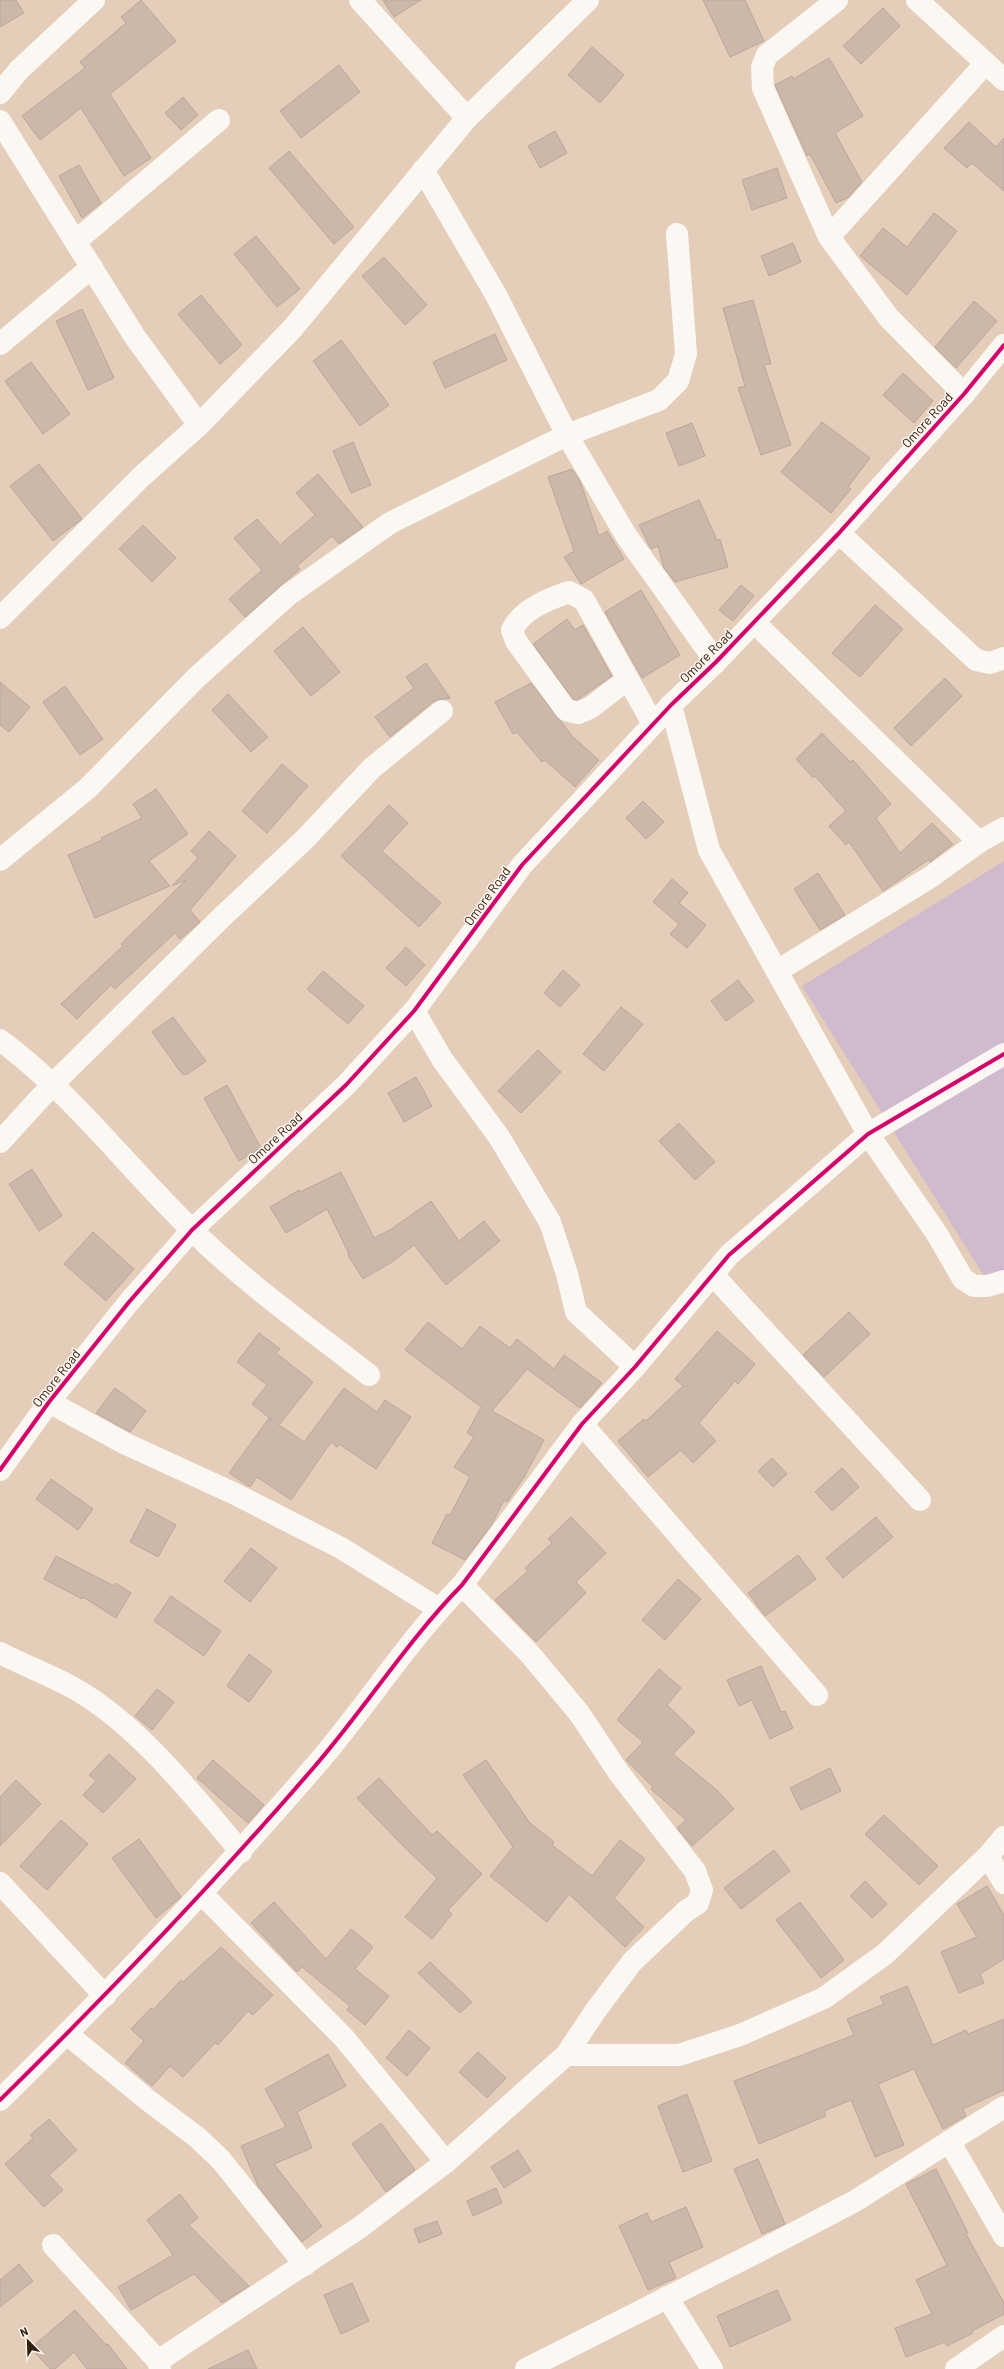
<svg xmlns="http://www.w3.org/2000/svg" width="1004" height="2369" font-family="Barlow,sans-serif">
	<rect width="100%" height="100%" fill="#e4ceb9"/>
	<path fill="#d0bace" d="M 1004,861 L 1004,1280 L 988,1282 L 802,986 Z"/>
	<g fill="#ccb8ab" stroke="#baa79a">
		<path d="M 0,0 L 16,0 L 24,13 L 0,27 Z"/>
		<path d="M 141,0 L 176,41 L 110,94 L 151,158 L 124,176 L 81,108 L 40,140 L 22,116 L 85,68 L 80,62 L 126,23 L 121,17 Z"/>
		<path d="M 383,0 L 421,0 L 394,17 Z"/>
		<path d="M 703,0 L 745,0 L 764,41 L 730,57 Z"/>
		<path d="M 883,8 L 900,26 L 861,64 L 843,46 Z"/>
		<path d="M 592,47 L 624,75 L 600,103 L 568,75 Z"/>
		<path d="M 829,58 L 863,116 L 835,133 L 862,182 L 849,197 L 836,203 L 810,154 L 807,156 L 775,85 L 792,76 L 793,79 Z"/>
		<path d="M 339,65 L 360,92 L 301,138 L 280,111 Z"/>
		<path d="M 183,97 L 198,115 L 181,130 L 165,113 Z"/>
		<path d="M 969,122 L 996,147 L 1004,138 L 1004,191 L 972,163 L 967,168 L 944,148 Z"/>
		<path d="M 555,131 L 567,153 L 540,168 L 528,146 Z"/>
		<path d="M 289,151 L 354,227 L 334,244 L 269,168 Z"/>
		<path d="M 79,165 L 101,203 L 82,218 L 59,176 Z"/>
		<path d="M 777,168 L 787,198 L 752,210 L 742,180 Z"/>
		<path d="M 934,213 L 957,231 L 907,295 L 860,256 L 883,228 L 907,247 Z"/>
		<path d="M 256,236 L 300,289 L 277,307 L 234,254 Z"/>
		<path d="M 793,243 L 801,262 L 769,276 L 761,256 Z"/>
		<path d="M 384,257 L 427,305 L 405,325 L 362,276 Z"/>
		<path d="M 201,295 L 242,345 L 220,364 L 178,314 Z"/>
		<path d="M 753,300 L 771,364 L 764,365 L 791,445 L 761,455 L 738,388 L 745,386 L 723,308 Z"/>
		<path d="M 974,301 L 997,321 L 956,368 L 935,347 Z"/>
		<path d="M 82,309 L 114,378 L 88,390 L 56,321 Z"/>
		<path d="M 495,334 L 507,360 L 445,388 L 433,362 Z"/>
		<path d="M 341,340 L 389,405 L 360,426 L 313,361 Z"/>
		<path d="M 31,362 L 70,414 L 43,434 L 5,381 Z"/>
		<path d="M 903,373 L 933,401 L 914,423 L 883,395 Z"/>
		<path d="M 822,422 L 870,458 L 848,487 L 851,489 L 831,513 L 781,472 Z"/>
		<path d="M 692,423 L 705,456 L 679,466 L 666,433 Z"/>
		<path d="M 353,442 L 371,485 L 351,493 L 333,451 Z"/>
		<path d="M 39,464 L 82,519 L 53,541 L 10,486 Z"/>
		<path d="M 572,469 L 580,481 L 599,536 L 607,531 L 624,559 L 581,584 L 564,557 L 574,551 L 548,477 Z"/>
		<path d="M 318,474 L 363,527 L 339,544 L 332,536 L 297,566 L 300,569 L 245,617 L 229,599 L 262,570 L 234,538 L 257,519 L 280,545 L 315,515 L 296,493 Z"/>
		<path d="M 699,500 L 717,540 L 720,539 L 728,567 L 675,582 L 664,568 L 658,546 L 651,549 L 639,525 Z"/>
		<path d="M 143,525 L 176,558 L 152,582 L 119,549 Z"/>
		<path d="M 741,585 L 754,596 L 733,621 L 719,610 Z"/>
		<path d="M 641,590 L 680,655 L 642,678 L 605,612 Z"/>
		<path d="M 875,605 L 903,629 L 860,677 L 832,653 Z"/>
		<path d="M 567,619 L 575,630 L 583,625 L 612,676 L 577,700 L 573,699 L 533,644 Z"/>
		<path d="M 303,627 L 340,672 L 311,696 L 274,651 Z"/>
		<path d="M 426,663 L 450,698 L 434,701 L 390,737 L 375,717 L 414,688 L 406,677 Z"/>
		<path d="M 945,678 L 962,696 L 911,746 L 894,728 Z"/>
		<path d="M 0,682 L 30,707 L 9,732 L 0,725 Z"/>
		<path d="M 531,683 L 573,737 L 599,760 L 575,787 L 545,760 L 542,762 L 517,732 L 513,734 L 495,702 Z"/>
		<path d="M 65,686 L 103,739 L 80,755 L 43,702 Z"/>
		<path d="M 228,694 L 268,737 L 251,752 L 212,710 Z"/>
		<path d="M 822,733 L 850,762 L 853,760 L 891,804 L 876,818 L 900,853 L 932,823 L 953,844 L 930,862 L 928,860 L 883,891 L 849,842 L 846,845 L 829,826 L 846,811 L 815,776 L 813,778 L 796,759 Z"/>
		<path d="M 282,764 L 308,786 L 267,833 L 242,811 Z"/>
		<path d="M 156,789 L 188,834 L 149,861 L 170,886 L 95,918 L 68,855 L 102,840 L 101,838 L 142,818 L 133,804 Z"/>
		<path d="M 643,801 L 664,822 L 646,839 L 626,818 Z"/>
		<path d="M 389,805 L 408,823 L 382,851 L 441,903 L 419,927 L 341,856 Z"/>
		<path d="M 209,831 L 236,856 L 190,910 L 200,922 L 180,939 L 175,933 L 115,989 L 111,985 L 77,1019 L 61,1004 L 123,946 L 121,944 L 186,880 L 172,886 L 198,858 L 191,851 Z"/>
		<path d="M 818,873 L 845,915 L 820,930 L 794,889 Z"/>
		<path d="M 672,879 L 688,893 L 679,903 L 706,925 L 687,948 L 670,934 L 679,924 L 653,902 Z"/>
		<path d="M 406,947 L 425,965 L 406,986 L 386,968 Z"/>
		<path d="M 563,970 L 580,985 L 560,1007 L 544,993 Z"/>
		<path d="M 323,971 L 364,1006 L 348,1024 L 307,989 Z"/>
		<path d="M 738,980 L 754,1001 L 726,1021 L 711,1001 Z"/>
		<path d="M 621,1007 L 643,1024 L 604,1071 L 583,1054 Z"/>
		<path d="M 173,1017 L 206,1061 L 188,1074 L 182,1074 L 152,1032 Z"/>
		<path d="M 538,1050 L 561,1072 L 521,1113 L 498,1091 Z"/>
		<path d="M 416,1077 L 432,1106 L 404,1122 L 388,1093 Z"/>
		<path d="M 227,1085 L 261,1148 L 239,1161 L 204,1098 Z"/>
		<path d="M 679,1123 L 715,1162 L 695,1180 L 659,1141 Z"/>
		<path d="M 32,1169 L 62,1216 L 39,1231 L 9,1184 Z"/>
		<path d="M 341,1172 L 374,1238 L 390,1230 L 431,1201 L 459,1241 L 484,1221 L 500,1241 L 446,1285 L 414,1245 L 392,1262 L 363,1279 L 348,1255 L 349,1254 L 327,1209 L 286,1233 L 270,1207 L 299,1190 L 300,1192 Z"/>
		<path d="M 93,1232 L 134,1269 L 106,1301 L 64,1264 Z"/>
		<path d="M 849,1312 L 870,1334 L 824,1377 L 803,1355 Z"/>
		<path d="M 428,1322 L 462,1349 L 480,1326 L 510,1348 L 517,1339 L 554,1369 L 564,1355 L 602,1383 L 580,1408 L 527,1369 L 492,1411 L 544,1440 L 524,1477 L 507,1502 L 504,1500 L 492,1524 L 465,1560 L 432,1543 L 447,1514 L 450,1515 L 470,1477 L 454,1467 L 474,1437 L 467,1433 L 481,1407 L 405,1350 Z"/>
		<path d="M 717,1331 L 755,1364 L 738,1384 L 735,1381 L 699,1423 L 716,1441 L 693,1463 L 681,1450 L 648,1477 L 618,1441 L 644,1419 L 646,1421 L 683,1386 L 675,1379 Z"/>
		<path d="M 259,1333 L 280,1349 L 276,1353 L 313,1382 L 279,1425 L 304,1442 L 344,1388 L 377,1412 L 385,1400 L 411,1417 L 376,1469 L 339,1444 L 337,1447 L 331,1442 L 291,1500 L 257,1477 L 250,1487 L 229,1473 L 269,1418 L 272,1420 L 252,1404 L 267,1385 L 237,1362 Z"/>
		<path d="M 115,1388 L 146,1411 L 130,1432 L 96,1413 Z"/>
		<path d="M 772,1458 L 787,1474 L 773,1487 L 758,1471 Z"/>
		<path d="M 842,1468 L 859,1487 L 832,1511 L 815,1492 Z"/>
		<path d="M 51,1479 L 93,1509 L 78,1530 L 36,1499 Z"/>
		<path d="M 147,1509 L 176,1525 L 158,1557 L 130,1542 Z"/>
		<path d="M 571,1517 L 606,1553 L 576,1582 L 586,1593 L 536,1642 L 495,1600 L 528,1571 L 525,1568 L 552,1543 L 548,1539 Z"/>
		<path d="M 876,1517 L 893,1537 L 843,1578 L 826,1558 Z"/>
		<path d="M 251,1548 L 277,1568 L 250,1602 L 224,1581 Z"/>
		<path d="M 798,1555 L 816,1579 L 765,1616 L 748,1593 Z"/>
		<path d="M 56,1556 L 114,1586 L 116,1583 L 131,1593 L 116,1618 L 83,1597 L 82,1599 L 44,1579 Z"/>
		<path d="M 678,1579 L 701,1599 L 665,1640 L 642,1620 Z"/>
		<path d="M 171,1596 L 221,1631 L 204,1656 L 154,1621 Z"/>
		<path d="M 249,1654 L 272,1671 L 249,1702 L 227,1686 Z"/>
		<path d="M 761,1666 L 781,1712 L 785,1711 L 793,1728 L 770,1739 L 752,1700 L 739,1706 L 727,1680 Z"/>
		<path d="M 659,1669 L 681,1688 L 667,1705 L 695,1732 L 673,1754 L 718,1791 L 734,1809 L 692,1846 L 677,1828 L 686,1820 L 651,1789 L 653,1787 L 626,1760 L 643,1742 L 617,1720 Z"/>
		<path d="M 157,1689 L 174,1702 L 152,1730 L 135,1716 Z"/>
		<path d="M 109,1754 L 136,1779 L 103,1813 L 83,1795 L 96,1781 L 89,1775 Z"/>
		<path d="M 213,1760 L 264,1805 L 248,1823 L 197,1778 Z"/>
		<path d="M 486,1760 L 530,1823 L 554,1842 L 552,1845 L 592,1876 L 620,1840 L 645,1859 L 614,1898 L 644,1927 L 625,1947 L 569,1894 L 547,1922 L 490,1876 L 513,1847 L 463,1775 Z"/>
		<path d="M 830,1768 L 841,1791 L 801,1810 L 790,1788 Z"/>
		<path d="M 379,1778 L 432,1835 L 437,1831 L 482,1874 L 448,1910 L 452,1914 L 432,1939 L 405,1917 L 437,1878 L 405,1848 L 357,1798 Z"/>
		<path d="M 16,1780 L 41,1804 L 0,1846 L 0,1797 Z"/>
		<path d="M 884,1815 L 938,1866 L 919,1885 L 865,1834 Z"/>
		<path d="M 61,1820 L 88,1844 L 47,1890 L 20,1866 Z"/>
		<path d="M 139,1839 L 181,1897 L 156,1918 L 112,1858 Z"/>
		<path d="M 774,1850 L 790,1871 L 741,1909 L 724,1888 Z"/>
		<path d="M 865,1881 L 887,1904 L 872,1918 L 850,1896 Z"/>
		<path d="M 987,1886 L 1004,1915 L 1004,1959 L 980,1974 L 984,1983 L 959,1993 L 941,1952 L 977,1937 L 957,1904 Z"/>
		<path d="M 274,1902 L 326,1959 L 351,1929 L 373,1947 L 355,1969 L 389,1996 L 365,2025 L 347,2010 L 350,2006 L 302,1967 L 297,1972 L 251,1923 Z"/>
		<path d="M 800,1902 L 844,1960 L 821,1978 L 776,1920 Z"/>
		<path d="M 221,1947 L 273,1995 L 253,2015 L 248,2011 L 218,2045 L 215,2043 L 183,2077 L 170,2066 L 152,2086 L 125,2063 L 144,2041 L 131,2029 L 151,2008 L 153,2010 L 181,1980 L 183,1982 Z"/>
		<path d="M 430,1962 L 472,2002 L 460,2013 L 418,1973 Z"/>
		<path d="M 907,1986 L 933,2045 L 966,2030 L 968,2034 L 1004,2019 L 1004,2090 L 963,2109 L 966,2116 L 943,2129 L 914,2069 L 878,2084 L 904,2145 L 875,2157 L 851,2100 L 824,2111 L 826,2116 L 759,2144 L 734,2081 L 854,2035 L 847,2019 L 884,2004 L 880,1997 Z"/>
		<path d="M 409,2030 L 430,2048 L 407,2076 L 386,2058 Z"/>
		<path d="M 478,2052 L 506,2078 L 487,2098 L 459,2072 Z"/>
		<path d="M 328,2054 L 346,2086 L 297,2112 L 312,2148 L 274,2164 L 322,2226 L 302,2242 L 258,2186 L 241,2146 L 286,2127 L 265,2089 Z"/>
		<path d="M 687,2094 L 712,2161 L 683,2172 L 658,2106 Z"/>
		<path d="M 49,2119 L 77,2150 L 49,2175 L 63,2190 L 44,2207 L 5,2164 L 33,2138 L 30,2135 Z"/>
		<path d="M 381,2123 L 415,2170 L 386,2192 L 352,2144 Z"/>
		<path d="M 518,2150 L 531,2171 L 504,2188 L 491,2167 Z"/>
		<path d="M 758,2159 L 785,2224 L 762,2234 L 734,2169 Z"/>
		<path d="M 936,2169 L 968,2233 L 966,2234 L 1004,2303 L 1004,2314 L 972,2331 L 973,2333 L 947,2346 L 945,2342 L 906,2357 L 895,2328 L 932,2314 L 916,2280 L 947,2265 L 906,2184 Z"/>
		<path d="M 496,2188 L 502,2203 L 473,2216 L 467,2201 Z"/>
		<path d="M 180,2194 L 198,2218 L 189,2225 L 249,2286 L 222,2303 L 194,2274 L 131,2310 L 118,2287 L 173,2255 L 147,2220 Z"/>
		<path d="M 686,2207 L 703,2247 L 669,2262 L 676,2278 L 648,2290 L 619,2226 L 647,2213 L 651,2222 Z"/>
		<path d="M 437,2221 L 442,2234 L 419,2243 L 414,2229 Z"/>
		<path d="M 19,2264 L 33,2281 L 0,2307 L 0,2280 Z"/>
		<path d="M 352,2283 L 369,2321 L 341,2334 L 324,2295 Z"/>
		<path d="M 777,2290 L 791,2320 L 730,2347 L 717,2316 Z"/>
		<path d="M 75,2310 L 106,2345 L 108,2344 L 127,2369 L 87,2369 L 74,2352 L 55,2369 L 50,2369 L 31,2348 Z"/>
		<path d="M 248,2350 L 257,2369 L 208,2369 Z"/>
	</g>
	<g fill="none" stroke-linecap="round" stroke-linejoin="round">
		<g stroke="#fbf8f4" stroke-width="22">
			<path d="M 360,0 L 467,118"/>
			<path d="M 837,0 L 767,55 L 762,67 L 763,88 L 829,237 L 889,318 L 964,394"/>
			<path d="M 917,0 L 1004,80"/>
			<path d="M 0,93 L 19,70 L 94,0"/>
			<path d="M 0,121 L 135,337 L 199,425"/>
			<path d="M 423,170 L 496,295 L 567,435 L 627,537 L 716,662"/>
			<path d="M 829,237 L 985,64"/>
			<path d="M 76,241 L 219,120"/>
			<path d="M 0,344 L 92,267"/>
			<path d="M 839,533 L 976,660 L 990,663 L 1004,658"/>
			<path d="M 0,618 L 141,477 L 199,425 L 292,329 L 467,118 L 588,0"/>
			<path d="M 754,622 L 979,842"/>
			<path d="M 628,679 L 590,708 L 578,713 L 566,710 L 516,641 L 512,630 C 522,609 549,599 569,592 L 584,600 L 653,724"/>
			<path d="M 671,705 L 709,850 L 868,1134 L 937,1234 L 963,1279 L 974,1286 L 987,1286 L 1004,1281"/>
			<path d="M 0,860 L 88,788 L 196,678 L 288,595 L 390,523 L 567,435 L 659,400 L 678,381 L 686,354 L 677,234"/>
			<path d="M 777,971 L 929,878 L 979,842 L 1004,828"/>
			<path d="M 414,1011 L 442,1059 L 499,1137 L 550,1222 L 567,1274 L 576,1312 L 635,1367"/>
			<path d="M 0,1040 C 71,1092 128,1168 191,1229 C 245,1283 309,1328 369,1375"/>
			<path d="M 0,1142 L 52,1085 L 221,918 L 305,839 L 372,768 L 442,711"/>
			<path d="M 713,1275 L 920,1500"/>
			<path d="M 49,1402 L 124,1443 L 233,1493 L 341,1548 L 439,1609"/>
			<path d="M 582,1424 L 817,1695"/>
			<path d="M 0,1470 L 49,1402 L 129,1302 L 192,1230 L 346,1085 L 414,1011 L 522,865 L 671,705 L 716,662 L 839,533 L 964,394 L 1004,345"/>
			<path d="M 462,1585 L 529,1653 L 579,1713 L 619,1773 L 695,1871 L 702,1890 L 698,1903 L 686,1911 L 632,1962 L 596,2010 L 566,2055"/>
			<path d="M 0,1653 C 25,1666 53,1676 77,1690 C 139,1726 195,1797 241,1852"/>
			<path d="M 988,1856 L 1004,1883"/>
			<path d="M 0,1883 L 105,1996"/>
			<path d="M 202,1894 L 344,2038 L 446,2162"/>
			<path d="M 67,2034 L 149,2101 L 198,2138 L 221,2160 L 305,2265"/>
			<path d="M 0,2100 C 110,1992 215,1882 315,1766 C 366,1707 408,1640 462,1585 L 582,1424 L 635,1367 L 729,1255 L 868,1134 L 1004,1054"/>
			<path d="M 949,2141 L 1004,2236"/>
			<path d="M 53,2245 L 158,2361 L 160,2369"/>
			<path d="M 667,2297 L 712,2369"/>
			<path d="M 158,2361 L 359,2228 L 446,2162 L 566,2055 L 679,2055 L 740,2035 L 824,1998 L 885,1954 L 988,1856 L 1004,1837"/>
			<path d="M 526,2369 L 777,2242 L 855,2201 L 1004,2107"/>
			<path d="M 956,2369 L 1004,2336"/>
		</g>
		<g stroke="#fef5ed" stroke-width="6">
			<g id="cycleway">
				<path d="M 0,1470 L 49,1402 L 129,1302 L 192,1230 L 346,1085 L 414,1011 L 522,865 L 671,705 L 716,662 L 839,533 L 964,394 L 1004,345"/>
				<path d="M 0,2100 C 110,1992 215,1882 315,1766 C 366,1707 408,1640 462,1585 L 582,1424 L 635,1367 L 729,1255 L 868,1134 L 1004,1054"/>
			</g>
		</g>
		<use href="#cycleway" stroke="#d6006c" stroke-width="4"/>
	</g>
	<g text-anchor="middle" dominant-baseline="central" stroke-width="3" stroke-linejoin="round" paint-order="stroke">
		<g font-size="13" fill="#302012" stroke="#fef5ed">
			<text transform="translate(927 420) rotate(-48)">Omore Road</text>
			<text transform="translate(706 656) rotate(-45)">Omore Road</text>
			<text transform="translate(487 896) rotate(-54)">Omore Road</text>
			<text transform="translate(275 1138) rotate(-43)">Omore Road</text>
			<text transform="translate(56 1378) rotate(-52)">Omore Road</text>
		</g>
	</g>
	<g transform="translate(28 2341) rotate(337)" stroke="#fef5ed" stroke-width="3" paint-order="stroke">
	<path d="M0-3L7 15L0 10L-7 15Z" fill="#302012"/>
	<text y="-6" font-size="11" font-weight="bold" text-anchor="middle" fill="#302012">N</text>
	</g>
</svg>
